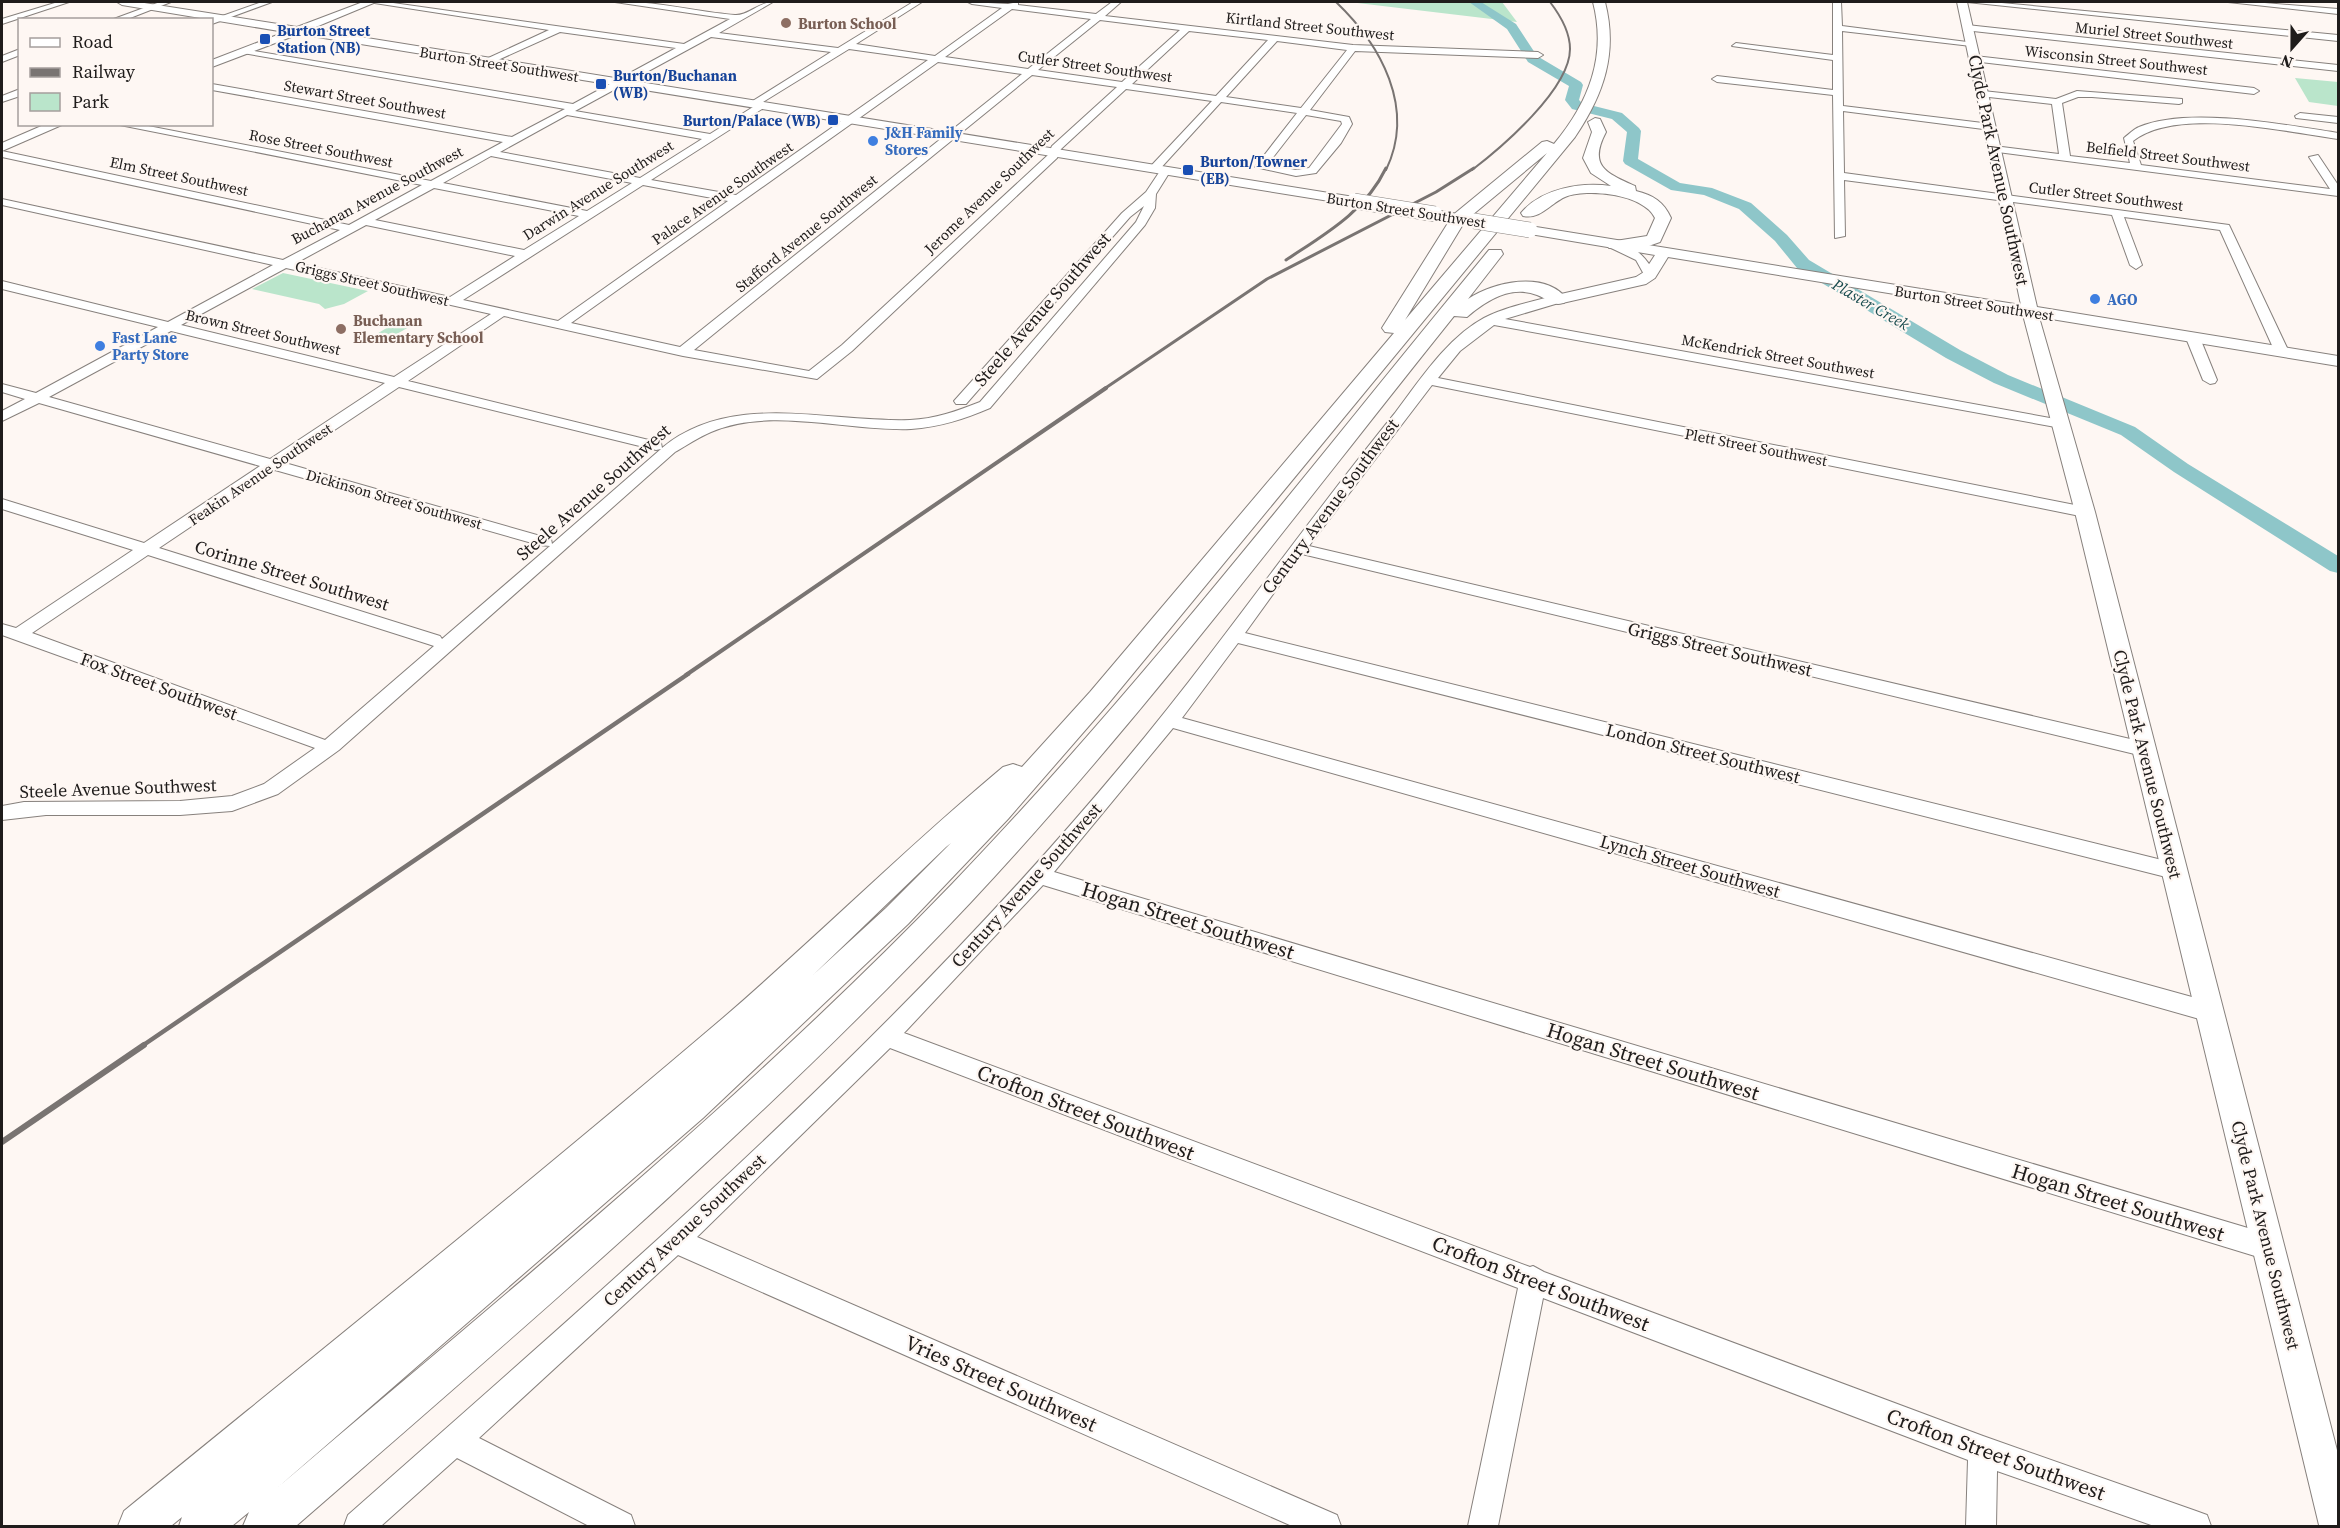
<svg xmlns="http://www.w3.org/2000/svg" width="2340" height="1528" font-family="'Source Serif 4',serif">
	<rect width="100%" height="100%" fill="#fef7f3"/>
	<g fill="#bae5cb">
		<path d="M 1349,2 L 1502,2 L 1517,22 Z"/>
		<path d="M 2295,78 L 2338,82 L 2338,106 L 2309,102 Z"/>
		<path d="M 283,273 L 368,291 L 344,304 L 325,309 L 319,304 L 252,289 Z"/>
		<path d="M 405,317 L 421,320 L 390,338 L 387,337 L 376,343 L 365,341 Z"/>
	</g>
	<g fill="none" stroke-linecap="round" stroke-linejoin="round">
		<path fill="#8ec6c9" fill-rule="evenodd" d="M 1469,2 L 1481,2 L 1516,24 L 1537,56 L 1581,82 L 1583,85 L 1579,100 L 1582,103 L 1622,113 L 1639,128 L 1641,131 L 1638,159 L 1680,183 L 1712,188 L 1751,203 L 1787,235 L 1809,260 L 1960,350 L 2008,375 L 2135,427 L 2188,464 L 2338,556 L 2338,573 L 2330,571 L 2174,472 L 2121,435 L 1994,383 L 1946,358 L 1797,268 L 1775,241 L 1739,209 L 1704,195 L 1671,190 L 1625,164 L 1623,161 L 1627,132 L 1612,119 L 1572,109 L 1565,100 L 1569,86 L 1528,62 L 1507,29 Z"/>
		<g stroke="#87817d" stroke-width="2">
			<g id="minor">
				<path d="M 58,2 L 69,2 L 2,24 L 2,19 Z"/>
				<path d="M 160,2 L 171,2 L 125,20 L 111,20 Z"/>
				<path d="M 262,2 L 272,2 L 212,24 L 211,20 Z"/>
				<path d="M 368,2 L 386,2 L 684,44 L 730,19 L 615,2 C 654,0 695,12 735,15 C 748,16 759,2 773,2 L 719,33 L 838,48 L 913,2 L 922,2 L 856,44 L 935,56 L 1002,8 L 972,4 L 968,2 L 1008,4 L 1018,2 L 1018,5 L 1096,14 L 1112,2 L 1121,2 L 1105,16 L 1353,45 L 1538,52 L 1543,55 L 1538,58 L 1355,51 L 1310,110 L 1349,117 L 1352,124 L 1341,143 L 1316,173 L 1296,176 L 1255,167 L 1297,113 L 1221,102 L 1158,171 L 1150,171 L 1150,167 L 1212,101 L 1126,89 L 1061,149 L 1057,158 L 852,351 L 817,379 L 683,356 L 504,316 L 408,381 L 661,443 L 662,448 C 732,390 828,423 910,420 C 935,419 957,411 980,402 L 1136,222 L 1144,206 L 1130,217 L 966,404 L 956,404 L 954,401 L 1122,213 L 1146,192 L 1162,168 L 1171,170 L 1156,194 L 1155,208 L 1145,225 L 990,408 C 964,419 940,427 911,429 C 848,432 771,406 711,432 C 699,437 687,445 675,452 L 339,750 L 278,794 L 232,811 L 180,815 L 46,815 L 2,820 L 2,806 L 24,802 L 180,801 L 232,796 L 264,784 L 315,748 L 2,635 L 2,624 L 16,628 L 133,550 L 2,509 L 2,499 L 144,543 L 260,466 L 39,403 L 2,421 L 2,411 L 25,399 L 2,392 L 2,384 L 36,393 L 158,327 L 2,289 L 2,281 L 168,322 L 273,265 L 2,205 L 2,199 L 283,260 L 340,230 L 2,157 L 2,151 L 349,225 L 422,185 L 115,124 L 138,124 L 431,181 L 503,142 L 212,90 L 212,84 L 512,137 L 565,109 L 237,52 L 242,49 L 573,104 L 676,48 L 560,32 L 487,65 L 482,62 L 484,60 L 549,30 ZM 1012,9 L 1091,19 L 1028,69 L 945,57 ZM 1100,20 L 1180,30 L 1122,82 L 1038,70 ZM 1189,31 L 1268,40 L 1216,96 L 1132,84 ZM 711,37 L 831,52 L 751,102 L 749,104 L 753,107 L 710,134 L 575,111 ZM 1277,41 L 1347,50 L 1301,108 L 1226,97 ZM 849,49 L 928,60 L 736,195 L 651,180 L 765,107 L 767,105 L 763,102 ZM 938,62 L 1022,74 L 680,347 L 571,323 ZM 1032,75 L 1117,87 L 1052,146 L 1048,155 L 842,345 L 809,371 L 694,350 ZM 567,115 L 702,139 L 640,178 L 500,152 ZM 1306,115 L 1341,121 L 1342,124 L 1309,168 L 1296,170 L 1267,165 ZM 491,156 L 632,183 L 587,211 L 443,183 ZM 643,185 L 728,201 L 558,321 L 463,300 ZM 434,188 L 579,216 L 524,250 L 375,220 ZM 366,225 L 515,256 L 450,297 L 296,263 ZM 286,268 L 491,314 L 394,377 L 181,325 ZM 171,331 L 385,383 L 270,459 L 49,397 ZM 399,387 L 656,450 L 661,449 L 552,544 L 551,539 L 285,463 ZM 275,470 L 539,545 L 550,546 L 442,639 L 440,636 L 159,548 ZM 148,555 L 428,644 L 434,646 L 325,740 L 32,633 Z"/>
				<path d="M 1833,2 L 1841,2 L 1842,26 L 1975,43 L 1971,46 L 1842,31 L 1843,106 L 1991,124 L 1996,127 L 1991,130 L 1843,111 L 1844,173 L 2229,225 L 2289,352 L 2287,355 L 2282,356 L 2275,352 L 2220,230 L 2124,217 L 2142,265 L 2136,269 L 2130,265 L 2112,215 L 1844,180 L 1845,236 L 1835,238 L 1833,95 L 1717,82 L 1712,79 L 1717,76 L 1833,90 L 1833,60 L 1732,46 L 1736,43 L 1833,55 Z"/>
				<path d="M 1967,2 L 1991,2 L 2338,35 L 2338,41 Z"/>
				<path d="M 2228,2 L 2253,2 L 2338,9 L 2338,14 Z"/>
				<path d="M 1967,25 L 2338,65 L 2338,71 L 1964,30 Z"/>
				<path d="M 20,49 L 20,55 L 2,62 L 2,56 Z"/>
				<path d="M 1975,56 L 2254,88 L 2259,91 L 2254,94 L 1972,61 L 1970,59 Z"/>
				<path d="M 20,89 L 20,96 L 2,102 L 2,96 Z"/>
				<path d="M 1983,91 L 2056,99 L 2077,91 L 2182,99 L 2182,103 L 2179,104 L 2092,97 L 2078,97 L 2062,103 L 2070,156 L 2130,163 L 2124,138 C 2129,134 2134,129 2139,127 C 2188,106 2286,125 2338,133 L 2338,139 C 2286,132 2176,106 2133,141 L 2141,165 L 2330,189 L 2309,157 L 2318,155 L 2338,185 L 2338,196 L 1990,151 L 1989,149 L 1994,146 L 2059,154 L 2052,104 L 1980,96 L 1980,92 Z"/>
				<path d="M 2300,113 L 2338,117 L 2338,123 L 2296,118 L 2295,116 Z"/>
				<path d="M 1611,242 C 1631,239 1648,260 1656,275 L 1654,278 L 1646,278 L 1636,260 L 1611,248 Z"/>
				<path d="M 1558,295 L 1564,299 L 1562,302 L 1505,319 L 2061,420 L 2068,424 L 2061,428 L 1494,325 L 1460,351 L 1438,378 L 2085,507 L 2093,512 L 2085,517 L 1432,385 L 1309,546 L 2143,742 L 2150,744 L 2153,749 L 2150,754 L 2143,756 L 1302,554 L 1245,633 L 2174,863 L 2181,865 L 2185,871 L 2181,877 L 2174,879 L 1238,643 L 1182,718 L 2210,1002 L 2218,1005 L 2222,1012 L 2218,1019 L 2210,1022 L 1173,728 L 1054,872 L 2268,1234 L 2277,1238 L 2281,1247 L 2277,1256 L 2268,1260 L 1043,885 L 904,1033 L 1530,1267 L 1533,1266 L 1544,1272 L 1983,1436 L 2196,1511 L 2207,1515 L 2211,1526 L 2154,1526 L 1997,1471 L 1996,1526 L 1966,1526 L 1968,1460 L 1543,1298 L 1498,1526 L 1468,1526 L 1518,1288 L 890,1048 L 697,1237 L 1337,1515 L 1341,1526 L 1292,1526 L 678,1255 L 479,1438 L 631,1515 L 635,1526 L 589,1526 L 457,1458 L 381,1526 L 344,1526 L 348,1515 C 652,1246 964,979 1210,654 C 1272,573 1330,493 1395,413 C 1420,380 1447,338 1484,318 C 1505,307 1534,301 1558,295 Z"/>
				<path d="M 2193,334 L 2200,338 L 2217,380 L 2215,383 L 2210,384 L 2203,380 L 2186,338 Z"/>
			</g>
		</g>
		<g stroke="#87817d" stroke-width="2">
			<g id="major">
				<path d="M 117,2 L 138,2 L 297,27 L 363,2 L 376,2 L 311,29 L 1354,197 L 1361,201 L 1354,205 L 299,34 L 212,67 L 212,60 L 285,32 L 122,5 Z"/>
				<path d="M 1957,2 L 1967,2 L 2037,307 L 2338,356 L 2338,366 L 2039,317 L 2095,512 L 2338,1454 L 2338,1526 L 2319,1525 L 2075,512 L 2023,315 L 1668,257 L 1655,278 L 1646,284 L 1558,304 L 1552,302 L 1550,299 L 1552,296 L 1636,277 L 1644,272 L 1655,255 L 1530,234 L 1523,230 L 1530,226 L 2021,305 Z"/>
				<path d="M 46,124 L 64,124 L 2,151 L 2,143 Z"/>
				<path d="M 1435,210 L 1474,217 L 1481,221 L 1474,225 L 1430,217 L 1428,214 Z"/>
			</g>
		</g>
		<g stroke="#87817d" stroke-width="2">
			<g id="highway">
				<path d="M 1593,2 L 1605,2 C 1618,53 1604,94 1575,137 L 1108,704 L 1008,819 L 908,924 L 703,1118 L 277,1488 C 507,1292 743,1101 953,883 C 1145,683 1313,463 1489,250 L 1501,250 L 1503,254 L 1468,299 C 1493,282 1545,270 1567,299 L 1564,303 C 1553,305 1547,299 1537,295 C 1511,285 1487,300 1467,317 L 1454,316 C 1296,513 1144,717 971,902 C 760,1126 527,1325 296,1526 L 243,1526 L 249,1512 L 232,1526 L 179,1526 L 182,1517 L 171,1526 L 118,1526 L 124,1511 C 324,1348 526,1186 723,1018 C 818,936 907,847 1003,767 L 1013,764 L 1022,767 L 1090,692 L 1394,333 L 1385,332 L 1382,328 L 1453,215 L 1542,142 L 1547,141 L 1554,144 C 1589,102 1607,56 1593,2 ZM 1547,153 L 1405,320 L 1465,221 ZM 951,843 L 886,908 L 813,975 L 946,847 Z"/>
				<path d="M 1595,118 L 1600,119 L 1606,132 C 1588,166 1606,173 1635,186 L 1636,191 C 1653,195 1664,202 1671,218 L 1660,242 L 1640,249 L 1609,248 L 1607,245 L 1609,242 L 1647,236 L 1655,218 C 1644,194 1587,188 1565,197 C 1551,203 1540,220 1523,216 L 1521,213 C 1542,188 1581,182 1611,186 L 1591,173 L 1583,158 L 1592,132 L 1588,122 Z"/>
			</g>
		</g>
		<use href="#minor" fill="#fff" fill-rule="evenodd"/>
		<use href="#major" fill="#fff" fill-rule="evenodd"/>
		<use href="#highway" fill="#fff" fill-rule="evenodd"/>
		<g stroke="#797472" stroke-width="2">
			<path d="M 1336,2 C 1381,45 1416,108 1386,170"/>
			<path d="M 1472,170 C 1502,147 1570,89 1570,49 C 1570,32 1560,15 1550,2"/>
		</g>
		<g stroke="#797472" stroke-width="3">
			<path d="M 1286,260 C 1325,234 1365,212 1386,168"/>
			<path d="M 1104,389 L 1267,279 L 1436,192 L 1474,168"/>
		</g>
		<path stroke="#797472" stroke-width="4" d="M 686,675 L 1106,388"/>
		<path stroke="#797472" stroke-width="4.5" d="M 142,1046 L 688,674"/>
		<path stroke="#797472" stroke-width="6" d="M 2,1142 L 144,1045"/>
		<g stroke="#87817d" stroke-width="16" stroke-linecap="butt">
			<g id="major-bridge">
				<path d="M 1354,201 L 1435,214"/>
				<path d="M 1474,221 L 1530,230"/>
			</g>
		</g>
		<use href="#major-bridge" stroke="#fff" stroke-width="15"/>
	</g>
	<g fill="#8d6e63" stroke="#fef7f3" stroke-width="2">
		<circle cx="786" cy="23" r="6"/>
		<circle cx="341" cy="329" r="6"/>
	</g>
	<g fill="#1a4fb4" stroke="#fef7f3" stroke-width="2">
		<rect x="259" y="33" width="12" height="12" rx="3"/>
		<rect x="595" y="78" width="12" height="12" rx="3"/>
		<rect x="827" y="114" width="12" height="12" rx="3"/>
		<rect x="1182" y="164" width="12" height="12" rx="3"/>
	</g>
	<g fill="#3f7fe0" stroke="#fef7f3" stroke-width="2">
		<circle cx="873" cy="141" r="6"/>
		<circle cx="2095" cy="299" r="6"/>
		<circle cx="100" cy="346" r="6"/>
	</g>
	<g text-anchor="middle" dominant-baseline="central" stroke-width="4.5" stroke-linejoin="round" paint-order="stroke">
		<g font-size="15" font-weight="bold" fill="#785e54" stroke="#fef7f3" text-anchor="start">
			<text x="798" y="23">Burton School</text>
			<text x="353" y="320">Buchanan<tspan x="353" dy="17">Elementary School</tspan></text>
		</g>
		<g font-size="15" fill="#1f1c1b" stroke="#fef7f3">
			<text transform="translate(1310 26) rotate(6)">Kirtland Street Southwest</text>
			<text transform="translate(2154 35) rotate(6)">Muriel Street Southwest</text>
			<text transform="translate(2116 60) rotate(6)">Wisconsin Street Southwest</text>
			<text transform="translate(499 64) rotate(9)">Burton Street Southwest</text>
			<text transform="translate(1095 66) rotate(8)">Cutler Street Southwest</text>
			<text transform="translate(365 99) rotate(10)">Stewart Street Southwest</text>
			<text transform="translate(321 148) rotate(11)">Rose Street Southwest</text>
			<text transform="translate(2168 156) rotate(7)">Belfield Street Southwest</text>
			<text transform="translate(179 176) rotate(12)">Elm Street Southwest</text>
			<text transform="translate(598 190) rotate(-32)">Darwin Avenue Southwest</text>
			<text transform="translate(989 191) rotate(-44)">Jerome Avenue Southwest</text>
			<text transform="translate(722 193) rotate(-35)">Palace Avenue Southwest</text>
			<text transform="translate(377 195) rotate(-28)">Buchanan Avenue Southwest</text>
			<text transform="translate(2106 196) rotate(7)">Cutler Street Southwest</text>
			<text transform="translate(1406 210) rotate(9)">Burton Street Southwest</text>
			<text transform="translate(806 233) rotate(-39)">Stafford Avenue Southwest</text>
			<text transform="translate(372 283) rotate(13)">Griggs Street Southwest</text>
			<text transform="translate(1974 303) rotate(9)">Burton Street Southwest</text>
			<text transform="translate(263 332) rotate(13)">Brown Street Southwest</text>
			<text transform="translate(1778 356) rotate(10)">McKendrick Street Southwest</text>
			<text transform="translate(1756 447) rotate(11)">Plett Street Southwest</text>
			<text transform="translate(260 474) rotate(-34)">Feakin Avenue Southwest</text>
			<text transform="translate(394 499) rotate(16)">Dickinson Street Southwest</text>
		</g>
		<g font-size="15" font-weight="bold" fill="#164399" stroke="#fef7f3" text-anchor="start">
			<text x="277" y="30">Burton Street<tspan x="277" dy="17">Station (NB)</tspan></text>
			<text x="613" y="75">Burton/Buchanan<tspan x="613" dy="17">(WB)</tspan></text>
			<text x="821" y="120" text-anchor="end">Burton/Palace (WB)</text>
			<text x="1200" y="161">Burton/Towner<tspan x="1200" dy="17">(EB)</tspan></text>
		</g>
		<g font-size="15" font-weight="bold" fill="#366cbe" stroke="#fef7f3" text-anchor="start">
			<text x="885" y="132">J&amp;H Family<tspan x="885" dy="17">Stores</tspan></text>
			<text x="2107" y="299">AGO</text>
			<text x="112" y="337">Fast Lane<tspan x="112" dy="17">Party Store</tspan></text>
		</g>
		<g font-size="16" font-style="italic" fill="#1b4d50" stroke="#fef7f3">
			<text transform="translate(1871 304) rotate(30)">Plaster Creek</text>
		</g>
		<g font-size="18" fill="#1f1c1b" stroke="#fef7f3">
			<text transform="translate(1999 170) rotate(78)">Clyde Park Avenue Southwest</text>
			<text transform="translate(1042 309) rotate(-49)">Steele Avenue Southwest</text>
			<text transform="translate(593 492) rotate(-41)">Steele Avenue Southwest</text>
			<text transform="translate(1330 506) rotate(-53)">Century Avenue Southwest</text>
			<text transform="translate(292 575) rotate(17)">Corinne Street Southwest</text>
			<text transform="translate(1720 649) rotate(13)">Griggs Street Southwest</text>
			<text transform="translate(159 686) rotate(20)">Fox Street Southwest</text>
			<text transform="translate(1703 753) rotate(14)">London Street Southwest</text>
			<text transform="translate(2148 764) rotate(76)">Clyde Park Avenue Southwest</text>
			<text transform="translate(118 788) rotate(-2)">Steele Avenue Southwest</text>
			<text transform="translate(1690 866) rotate(16)">Lynch Street Southwest</text>
			<text transform="translate(1026 885) rotate(-48)">Century Avenue Southwest</text>
			<text transform="translate(684 1230) rotate(-43)">Century Avenue Southwest</text>
			<text transform="translate(2266 1235) rotate(76)">Clyde Park Avenue Southwest</text>
		</g>
		<g font-size="21" fill="#1f1c1b" stroke="#fef7f3">
			<text transform="translate(1188 920) rotate(17)">Hogan Street Southwest</text>
			<text transform="translate(1653 1061) rotate(17)">Hogan Street Southwest</text>
			<text transform="translate(1086 1112) rotate(21)">Crofton Street Southwest</text>
			<text transform="translate(2118 1202) rotate(17)">Hogan Street Southwest</text>
			<text transform="translate(1541 1283) rotate(21)">Crofton Street Southwest</text>
			<text transform="translate(1001 1383) rotate(24)">Vries Street Southwest</text>
			<text transform="translate(1996 1454) rotate(20)">Crofton Street Southwest</text>
		</g>
	</g>
	<rect width="2340" height="1528" fill="none" stroke="#1f1c1b" stroke-width="6"/>
	<rect x="18" y="18" width="195" height="108" fill="#fef7f3" stroke="#a59f9d" stroke-width="1.5"/>
	<rect x="30" y="38" width="30" height="9" fill="#ffffff" stroke="#a59f9d" stroke-width="1.5"/>
	<text x="72" y="48" font-size="18" fill="#1f1c1b">Road</text>
	<rect x="30" y="68" width="30" height="9" fill="#797472" stroke="#a59f9d" stroke-width="1.5"/>
	<text x="72" y="78" font-size="18" fill="#1f1c1b">Railway</text>
	<rect x="30" y="93" width="30" height="18" fill="#bae5cb" stroke="#a59f9d" stroke-width="1.5"/>
	<text x="72" y="108" font-size="18" fill="#1f1c1b">Park</text>
	<g transform="translate(2292 48) rotate(201)" stroke="#fef7f3" stroke-width="4.5" paint-order="stroke">
	<path d="M0-4.5L10 22L0 15L-10 22Z" fill="#1f1c1b"/>
	<text y="-9" font-size="16" font-weight="bold" text-anchor="middle" fill="#1f1c1b">N</text>
	</g>
</svg>
